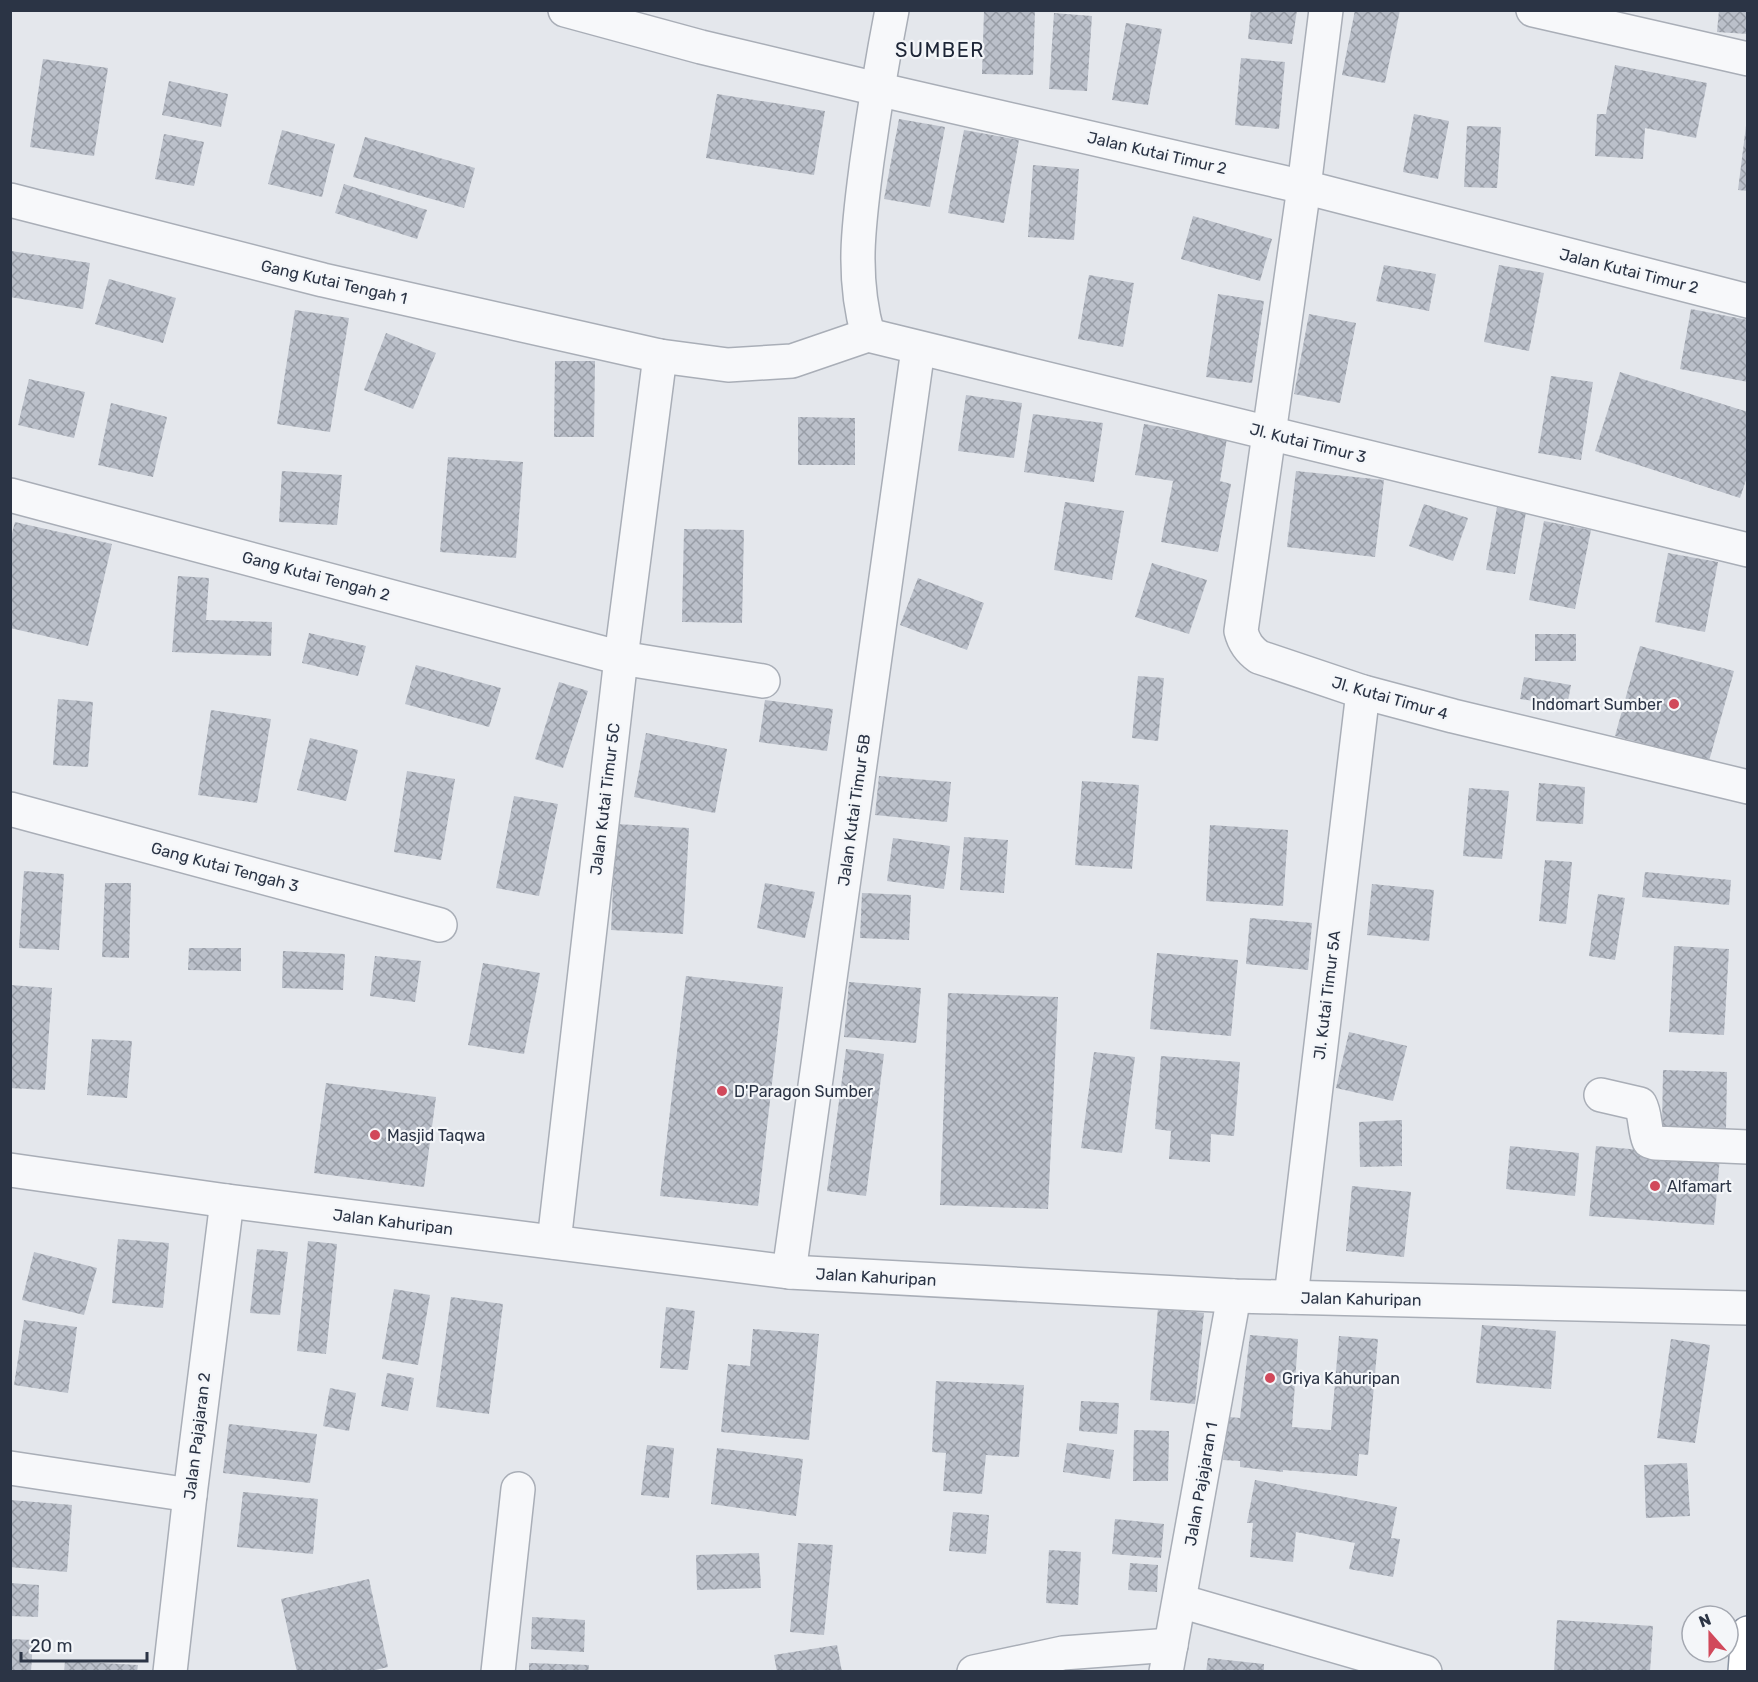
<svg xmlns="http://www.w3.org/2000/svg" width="1758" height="1682" font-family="Rubik,sans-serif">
	<defs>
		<pattern id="building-cross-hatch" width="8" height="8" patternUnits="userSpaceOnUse" patternTransform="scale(1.5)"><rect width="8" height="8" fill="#bbc0ca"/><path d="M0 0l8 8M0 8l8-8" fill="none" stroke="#989da6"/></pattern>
	</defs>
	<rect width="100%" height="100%" fill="#e4e7ec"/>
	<g fill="url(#building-cross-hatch)">
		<path d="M 984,10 L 1035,10 L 1033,75 L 982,74 Z"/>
		<path d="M 1251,10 L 1297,10 L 1292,44 L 1248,39 Z"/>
		<path d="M 1355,10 L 1400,10 L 1385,83 L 1342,75 Z"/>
		<path d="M 1719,10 L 1748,10 L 1748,34 L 1717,32 Z"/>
		<path d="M 1054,13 L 1092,16 L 1087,91 L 1049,89 Z"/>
		<path d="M 1126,23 L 1162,29 L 1148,105 L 1112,100 Z"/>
		<path d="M 1241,58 L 1285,62 L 1279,129 L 1235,125 Z"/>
		<path d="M 43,59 L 108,68 L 94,156 L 30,147 Z"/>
		<path d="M 1615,65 L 1707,83 L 1696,138 L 1645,128 L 1643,159 L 1595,156 L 1597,114 L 1606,114 Z"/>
		<path d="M 169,81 L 228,94 L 221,127 L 162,115 Z"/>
		<path d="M 717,94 L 825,111 L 814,175 L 706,158 Z"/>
		<path d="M 1414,114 L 1449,121 L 1438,179 L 1403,172 Z"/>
		<path d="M 899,119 L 945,127 L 930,207 L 884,199 Z"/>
		<path d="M 1467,126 L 1501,127 L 1497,188 L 1464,187 Z"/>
		<path d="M 1746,126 L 1748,126 L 1748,191 L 1738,190 Z"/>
		<path d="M 282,130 L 335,144 L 322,197 L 268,184 Z"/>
		<path d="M 964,130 L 1019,140 L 1004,223 L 948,213 Z"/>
		<path d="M 164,134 L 204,142 L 194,186 L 155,179 Z"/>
		<path d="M 365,137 L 475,168 L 464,208 L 353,177 Z"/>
		<path d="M 1033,165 L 1079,169 L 1074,240 L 1028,237 Z"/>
		<path d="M 344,184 L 427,210 L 417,239 L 335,213 Z"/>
		<path d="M 1193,216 L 1272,239 L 1260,281 L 1181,259 Z"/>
		<path d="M 11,251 L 90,263 L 83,309 L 10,297 Z"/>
		<path d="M 1384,265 L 1436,274 L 1429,311 L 1376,301 Z"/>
		<path d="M 1499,265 L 1544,273 L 1529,351 L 1484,342 Z"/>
		<path d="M 1089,275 L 1134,283 L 1123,347 L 1078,339 Z"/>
		<path d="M 109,279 L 176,298 L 163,343 L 95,324 Z"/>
		<path d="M 1218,294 L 1264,301 L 1252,383 L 1206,377 Z"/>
		<path d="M 1691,309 L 1748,320 L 1748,382 L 1680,369 Z"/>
		<path d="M 295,310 L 349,318 L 330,432 L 277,424 Z"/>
		<path d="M 1309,314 L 1356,323 L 1340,403 L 1294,394 Z"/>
		<path d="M 386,333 L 436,353 L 413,409 L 364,390 Z"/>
		<path d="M 555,361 L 595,361 L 594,437 L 554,437 Z"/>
		<path d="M 1620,372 L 1748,412 L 1748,474 L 1740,498 L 1595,451 Z"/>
		<path d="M 1551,376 L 1593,382 L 1581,460 L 1538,453 Z"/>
		<path d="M 29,379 L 85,392 L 74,438 L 18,425 Z"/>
		<path d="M 966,395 L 1022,403 L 1014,458 L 958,451 Z"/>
		<path d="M 111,403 L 167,417 L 153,477 L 98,465 Z"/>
		<path d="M 1033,414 L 1103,423 L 1094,482 L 1024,472 Z"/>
		<path d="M 798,417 L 855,418 L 855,465 L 798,465 Z"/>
		<path d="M 1144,424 L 1227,438 L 1220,481 L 1231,484 L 1218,552 L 1161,542 L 1173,481 L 1135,475 Z"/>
		<path d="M 448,457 L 523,462 L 516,558 L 440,552 Z"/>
		<path d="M 282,471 L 342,475 L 337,525 L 279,522 Z"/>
		<path d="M 1296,471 L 1384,480 L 1375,557 L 1287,547 Z"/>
		<path d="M 1065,502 L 1124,511 L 1112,580 L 1054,570 Z"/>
		<path d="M 1424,504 L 1468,518 L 1453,561 L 1409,546 Z"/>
		<path d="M 1497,507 L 1526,512 L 1515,574 L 1486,570 Z"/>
		<path d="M 1544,521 L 1591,530 L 1575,609 L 1529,600 Z"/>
		<path d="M 15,522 L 112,544 L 88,646 L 10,628 L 10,541 Z"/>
		<path d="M 684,529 L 744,530 L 742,623 L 682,622 Z"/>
		<path d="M 1668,553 L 1718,562 L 1705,632 L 1655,622 Z"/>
		<path d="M 1152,563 L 1207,580 L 1189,634 L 1135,617 Z"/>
		<path d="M 178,576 L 209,578 L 206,620 L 272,622 L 271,656 L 172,652 Z"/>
		<path d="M 918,578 L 984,603 L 967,650 L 900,625 Z"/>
		<path d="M 309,633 L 366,646 L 358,676 L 302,663 Z"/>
		<rect x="1535" y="634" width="41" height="27"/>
		<path d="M 1640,646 L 1734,671 L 1709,761 L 1615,736 Z"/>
		<path d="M 416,665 L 501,688 L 489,727 L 405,704 Z"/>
		<path d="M 1138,676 L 1164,678 L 1158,741 L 1132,738 Z"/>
		<path d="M 1524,677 L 1571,685 L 1567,706 L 1520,699 Z"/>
		<path d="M 559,682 L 588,691 L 563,768 L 535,759 Z"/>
		<path d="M 58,699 L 93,702 L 88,767 L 53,765 Z"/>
		<path d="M 765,700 L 833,709 L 827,751 L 759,742 Z"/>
		<path d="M 211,710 L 271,719 L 257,803 L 198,795 Z"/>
		<path d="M 646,733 L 727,749 L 715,813 L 634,797 Z"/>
		<path d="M 310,738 L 358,750 L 346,801 L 297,790 Z"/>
		<path d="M 407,771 L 455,779 L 441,860 L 394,852 Z"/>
		<path d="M 879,776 L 951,782 L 947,822 L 875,815 Z"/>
		<path d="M 1082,781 L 1139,785 L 1132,869 L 1075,865 Z"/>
		<path d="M 1539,783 L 1585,787 L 1583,824 L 1536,821 Z"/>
		<path d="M 1469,788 L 1509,791 L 1502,859 L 1463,856 Z"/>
		<path d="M 514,796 L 558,804 L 539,896 L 496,888 Z"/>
		<path d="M 616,824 L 689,828 L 683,934 L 611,930 Z"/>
		<path d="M 1210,825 L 1288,830 L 1283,906 L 1206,901 Z"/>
		<path d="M 964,837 L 1008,840 L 1004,893 L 960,890 Z"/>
		<path d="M 893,838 L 950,846 L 944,889 L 887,881 Z"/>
		<path d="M 1545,860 L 1572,862 L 1566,924 L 1539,921 Z"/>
		<path d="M 24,871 L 64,874 L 59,950 L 19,948 Z"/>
		<path d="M 1645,872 L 1731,880 L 1729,905 L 1642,897 Z"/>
		<path d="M 105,883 L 131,883 L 129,958 L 102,957 Z"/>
		<path d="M 765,883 L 815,892 L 805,938 L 757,928 Z"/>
		<path d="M 1372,884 L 1434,890 L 1429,941 L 1367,935 Z"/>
		<path d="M 862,893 L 911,895 L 909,940 L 860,938 Z"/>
		<path d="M 1598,894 L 1625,898 L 1615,960 L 1589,956 Z"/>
		<path d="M 1250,918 L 1312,923 L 1308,970 L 1246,964 Z"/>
		<path d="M 1674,946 L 1729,949 L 1724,1035 L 1669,1032 Z"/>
		<path d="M 189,948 L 241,948 L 241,971 L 188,970 Z"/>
		<path d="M 283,951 L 345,954 L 343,990 L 282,988 Z"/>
		<path d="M 1157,953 L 1238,960 L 1231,1036 L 1150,1029 Z"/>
		<path d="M 375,956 L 421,961 L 415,1002 L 370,996 Z"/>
		<path d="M 483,963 L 540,973 L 524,1054 L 468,1045 Z"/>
		<path d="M 686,976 L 783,987 L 758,1206 L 660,1196 Z"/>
		<path d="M 849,982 L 921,988 L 916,1043 L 844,1037 Z"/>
		<path d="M 10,985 L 52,988 L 45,1090 L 10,1088 Z"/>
		<path d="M 948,993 L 1058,997 L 1048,1209 L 940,1205 Z"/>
		<path d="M 1349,1032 L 1407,1046 L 1393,1101 L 1336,1088 Z"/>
		<path d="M 92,1039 L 132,1041 L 127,1098 L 87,1095 Z"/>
		<path d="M 846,1049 L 884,1054 L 866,1196 L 827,1191 Z"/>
		<path d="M 1094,1052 L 1135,1057 L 1122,1153 L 1081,1148 Z"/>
		<path d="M 1161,1056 L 1240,1062 L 1234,1136 L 1211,1134 L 1210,1162 L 1169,1159 L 1171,1131 L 1155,1129 Z"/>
		<path d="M 1663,1070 L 1727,1072 L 1726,1128 L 1662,1126 Z"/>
		<path d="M 326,1083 L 436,1097 L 424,1187 L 314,1173 Z"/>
		<path d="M 1402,1120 L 1402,1166 L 1360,1167 L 1359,1122 Z"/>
		<path d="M 1510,1146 L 1579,1153 L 1575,1196 L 1506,1189 Z"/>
		<path d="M 1596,1146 L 1720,1157 L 1714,1225 L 1589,1216 Z"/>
		<path d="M 1352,1186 L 1411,1192 L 1404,1257 L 1346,1251 Z"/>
		<path d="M 118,1239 L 169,1243 L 163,1308 L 112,1303 Z"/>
		<path d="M 308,1241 L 337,1244 L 326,1354 L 297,1351 Z"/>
		<path d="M 257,1249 L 288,1252 L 280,1315 L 250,1313 Z"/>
		<path d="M 34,1252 L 97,1268 L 84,1315 L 22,1300 Z"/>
		<path d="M 394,1289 L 430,1295 L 418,1365 L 382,1359 Z"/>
		<path d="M 451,1297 L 503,1304 L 489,1414 L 436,1407 Z"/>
		<path d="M 666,1307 L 695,1311 L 688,1370 L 660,1368 Z"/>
		<path d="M 1158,1308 L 1204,1313 L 1195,1404 L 1150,1400 Z"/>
		<path d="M 24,1320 L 77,1327 L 68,1393 L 14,1385 Z"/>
		<path d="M 1482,1325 L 1556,1331 L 1551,1389 L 1476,1383 Z"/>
		<path d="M 753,1329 L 819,1334 L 809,1440 L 721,1432 L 728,1364 L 750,1366 Z"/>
		<path d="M 1250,1335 L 1298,1339 L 1292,1427 L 1331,1430 L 1339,1336 L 1378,1339 L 1368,1455 L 1359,1454 L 1357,1476 L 1283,1470 L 1283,1472 L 1240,1467 L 1240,1461 L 1223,1460 L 1229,1417 L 1240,1418 Z"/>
		<path d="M 1671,1339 L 1710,1345 L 1695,1443 L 1657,1438 Z"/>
		<path d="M 387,1373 L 414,1378 L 408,1411 L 381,1406 Z"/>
		<path d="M 936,1381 L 1024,1385 L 1019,1457 L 986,1455 L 982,1494 L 943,1491 L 946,1453 L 932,1452 Z"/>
		<path d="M 330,1388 L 356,1393 L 349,1431 L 323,1426 Z"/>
		<path d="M 1081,1401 L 1119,1403 L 1117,1434 L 1079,1431 Z"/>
		<path d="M 229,1424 L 317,1434 L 310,1483 L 223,1473 Z"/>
		<path d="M 1134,1430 L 1169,1431 L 1168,1481 L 1133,1481 Z"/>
		<path d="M 1067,1443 L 1114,1450 L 1110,1479 L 1063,1472 Z"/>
		<path d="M 647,1445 L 674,1448 L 669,1498 L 641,1495 Z"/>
		<path d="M 717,1448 L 803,1459 L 796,1516 L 711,1504 Z"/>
		<path d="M 1687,1463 L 1690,1516 L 1646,1518 L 1644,1465 Z"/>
		<path d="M 1255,1480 L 1397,1507 L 1391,1538 L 1400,1539 L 1393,1577 L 1349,1569 L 1355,1543 L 1296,1532 L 1293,1562 L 1250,1557 L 1253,1523 L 1247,1523 Z"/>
		<path d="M 243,1492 L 318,1499 L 313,1554 L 237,1547 Z"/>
		<path d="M 10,1500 L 72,1505 L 67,1572 L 10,1567 Z"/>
		<path d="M 953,1512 L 989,1515 L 986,1554 L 949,1551 Z"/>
		<path d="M 1115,1519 L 1164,1524 L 1161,1558 L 1112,1554 Z"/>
		<path d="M 798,1543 L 833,1545 L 824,1635 L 790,1632 Z"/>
		<path d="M 1049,1550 L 1081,1552 L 1078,1605 L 1046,1603 Z"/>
		<path d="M 759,1553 L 761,1588 L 697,1590 L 696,1555 Z"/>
		<path d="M 1130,1563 L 1158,1565 L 1157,1592 L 1128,1590 Z"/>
		<path d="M 369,1579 L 388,1667 L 367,1672 L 297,1672 L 281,1599 Z"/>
		<path d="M 10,1583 L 39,1585 L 38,1617 L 10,1616 Z"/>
		<path d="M 532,1617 L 585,1620 L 584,1652 L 531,1649 Z"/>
		<path d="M 1557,1620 L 1653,1626 L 1650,1672 L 1554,1672 Z"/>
		<path d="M 10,1639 L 33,1640 L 31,1672 L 10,1672 Z"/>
		<path d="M 837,1645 L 842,1672 L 777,1672 L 774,1655 Z"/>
		<path d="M 1208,1658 L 1264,1664 L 1264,1672 L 1206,1672 Z"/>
		<path d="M 65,1661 L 138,1665 L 137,1672 L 64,1672 Z"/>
		<path d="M 529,1663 L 589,1665 L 588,1672 L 529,1672 Z"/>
	</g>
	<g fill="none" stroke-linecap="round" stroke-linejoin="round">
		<g stroke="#a9aeb7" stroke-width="36">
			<g id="minor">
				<path d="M 565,10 L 701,47 L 877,89 L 1304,187 L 1748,301"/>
				<path d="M 1326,10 L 1304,187 L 1241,631 C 1244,643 1249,650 1259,657 L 1363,692 L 1453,716 L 1748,787"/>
				<path d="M 1533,10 L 1748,59"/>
				<path d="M 10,200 L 323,280 L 660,356 L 728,365 L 792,361 L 868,335"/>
				<path d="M 868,335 L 1748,550"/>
				<path d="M 868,335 C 851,275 859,222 867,161 C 874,111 882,61 892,10"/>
				<path d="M 10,495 L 621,658 L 763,681"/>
				<path d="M 10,809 L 440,925"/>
				<path d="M 1601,1095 L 1640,1104 C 1646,1115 1644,1129 1649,1141 L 1655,1143 L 1748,1147"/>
				<path d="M 10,1170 L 227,1201 L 789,1272 L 1234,1296 L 1748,1308"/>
				<path d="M 554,1242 L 621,658 L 660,356"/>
				<path d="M 789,1272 L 918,349"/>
				<path d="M 1291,1297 L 1363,692"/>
				<path d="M 10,1468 L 190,1495"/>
				<path d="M 1180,1601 L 1425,1672"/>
				<path d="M 170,1672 L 190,1495 L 227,1201"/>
				<path d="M 498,1672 L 518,1489"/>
				<path d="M 974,1672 L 1063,1653 L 1171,1645"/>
				<path d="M 1166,1672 L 1234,1296"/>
			</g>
		</g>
		<g stroke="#8b94a3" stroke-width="36">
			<path id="highway" d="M 1745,1672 L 1748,1633"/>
		</g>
		<use href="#minor" stroke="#f7f8fa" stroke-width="33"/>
		<use href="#highway" stroke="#fff" stroke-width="33"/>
	</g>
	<g fill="#d1495b" stroke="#f4f6f9" stroke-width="2">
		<circle cx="1674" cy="704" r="6"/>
		<circle cx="722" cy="1091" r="6"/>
		<circle cx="375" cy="1135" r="6"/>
		<circle cx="1655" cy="1186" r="6"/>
		<circle cx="1270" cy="1378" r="6"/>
	</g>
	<g text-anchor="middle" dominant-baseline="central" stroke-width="4.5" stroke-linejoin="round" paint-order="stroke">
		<g font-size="16" fill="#2b3445" stroke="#f4f6f9">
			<text transform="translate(1157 153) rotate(13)">Jalan Kutai Timur 2</text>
			<text transform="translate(1629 271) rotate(14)">Jalan Kutai Timur 2</text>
			<text transform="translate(334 282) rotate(13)">Gang Kutai Tengah 1</text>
			<text transform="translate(1308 443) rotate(14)">Jl. Kutai Timur 3</text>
			<text transform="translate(316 576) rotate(15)">Gang Kutai Tengah 2</text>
			<text transform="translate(1390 698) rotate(16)">Jl. Kutai Timur 4</text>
			<text transform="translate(605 799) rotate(-83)">Jalan Kutai Timur 5C</text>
			<text transform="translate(854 810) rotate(-82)">Jalan Kutai Timur 5B</text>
			<text transform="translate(225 867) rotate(15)">Gang Kutai Tengah 3</text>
			<text transform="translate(1327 995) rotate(-83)">Jl. Kutai Timur 5A</text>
			<text transform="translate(393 1222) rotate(7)">Jalan Kahuripan</text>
			<text transform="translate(876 1277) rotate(3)">Jalan Kahuripan</text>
			<text transform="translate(1361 1299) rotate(1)">Jalan Kahuripan</text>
			<text transform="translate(197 1436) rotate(-83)">Jalan Pajajaran 2</text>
			<text transform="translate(1201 1484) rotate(-80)">Jalan Pajajaran 1</text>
		</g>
		<g font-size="16" fill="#2b3445" stroke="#f4f6f9" text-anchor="start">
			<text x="1662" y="704" text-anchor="end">Indomart Sumber</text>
			<text x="734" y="1091">D'Paragon Sumber</text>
			<text x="387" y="1135">Masjid Taqwa</text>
			<text x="1667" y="1186">Alfamart</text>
			<text x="1282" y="1378">Griya Kahuripan</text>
		</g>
		<g font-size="20" letter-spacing="1.5" fill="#1d2536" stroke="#f4f6f9">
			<text x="940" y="50">SUMBER</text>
		</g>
	</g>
	<rect width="1758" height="1682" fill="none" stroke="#2b3445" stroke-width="24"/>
	<g transform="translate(1710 1634) rotate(339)"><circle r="28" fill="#f4f6f9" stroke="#a4a8b1" stroke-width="1.5"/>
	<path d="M0-4.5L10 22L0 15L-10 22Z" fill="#d1495b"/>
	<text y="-9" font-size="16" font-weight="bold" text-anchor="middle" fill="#2b3445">N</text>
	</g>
	<path d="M21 1652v9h126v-9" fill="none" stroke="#2b3445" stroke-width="3"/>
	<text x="30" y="1652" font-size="18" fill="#2b3445" stroke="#f4f6f9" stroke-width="4.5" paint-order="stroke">20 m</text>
</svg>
